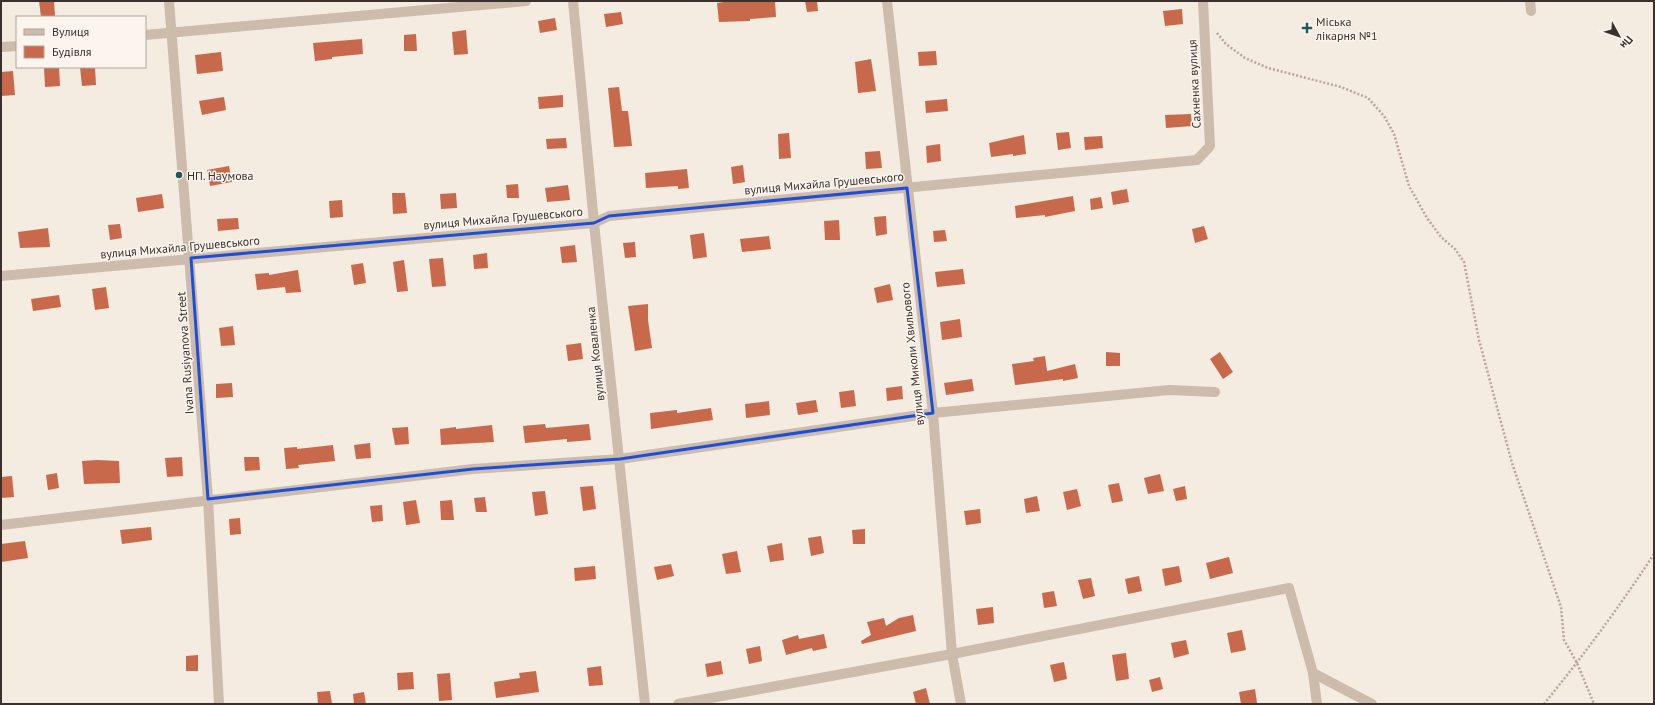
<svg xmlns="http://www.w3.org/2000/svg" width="1655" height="705" font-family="'PT Sans',sans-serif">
	<rect width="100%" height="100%" fill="#f4ebe1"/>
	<g fill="#c8694b">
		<path d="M 39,1 L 54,1 L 55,16 L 41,17 Z"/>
		<path d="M 731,1 L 775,1 L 776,17 L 750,19 L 750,21 L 719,22 L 717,3 Z"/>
		<path d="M 805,1 L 817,1 L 818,11 L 807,12 Z"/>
		<path d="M 1182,9 L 1183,24 L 1165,26 L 1163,11 Z"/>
		<path d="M 621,12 L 623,24 L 606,27 L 604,14 Z"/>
		<path d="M 555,18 L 557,30 L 540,33 L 538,21 Z"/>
		<path d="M 466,30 L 468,54 L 454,55 L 452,32 Z"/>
		<path d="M 416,34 L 417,51 L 404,51 L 404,35 Z"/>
		<path d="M 362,39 L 363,54 L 332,57 L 332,59 L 315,61 L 313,43 Z"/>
		<path d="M 936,51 L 937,65 L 919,66 L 918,52 Z"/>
		<path d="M 221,52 L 223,71 L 197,74 L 195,55 Z"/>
		<path d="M 871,59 L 876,91 L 858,93 L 855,62 Z"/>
		<path d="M 44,67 L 59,67 L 60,86 L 45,87 Z"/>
		<path d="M 80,67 L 95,67 L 96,85 L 82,86 Z"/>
		<path d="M 13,71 L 15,95 L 1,96 L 1,72 Z"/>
		<path d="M 619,87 L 622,111 L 628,111 L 632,146 L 614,147 L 608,88 Z"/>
		<path d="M 563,95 L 563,107 L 539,109 L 538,97 Z"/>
		<path d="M 224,97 L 226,110 L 202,115 L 199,101 Z"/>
		<path d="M 947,99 L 948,111 L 926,113 L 925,101 Z"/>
		<path d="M 1191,114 L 1192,126 L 1166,128 L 1165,115 Z"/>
		<path d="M 1069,132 L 1071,148 L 1058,150 L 1056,133 Z"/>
		<path d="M 789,133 L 791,158 L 779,159 L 778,134 Z"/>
		<path d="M 1024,135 L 1026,154 L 1013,156 L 1013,154 L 991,157 L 989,143 Z"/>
		<path d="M 1102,136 L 1103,148 L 1085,150 L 1084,137 Z"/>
		<path d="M 566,138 L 567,148 L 547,149 L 546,139 Z"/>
		<path d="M 940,144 L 941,161 L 927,163 L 926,146 Z"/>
		<path d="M 880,151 L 882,168 L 866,169 L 865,152 Z"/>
		<path d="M 743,165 L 745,182 L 733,184 L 731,167 Z"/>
		<path d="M 229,166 L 232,182 L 210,186 L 207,170 Z"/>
		<path d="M 687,169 L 689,188 L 678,189 L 678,186 L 646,188 L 645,173 Z"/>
		<path d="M 518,184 L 519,198 L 507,198 L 506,185 Z"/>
		<path d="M 568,185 L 570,200 L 547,202 L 545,188 Z"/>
		<path d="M 1127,189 L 1129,202 L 1113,205 L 1111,192 Z"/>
		<path d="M 392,193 L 405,193 L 407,213 L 393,214 Z"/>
		<path d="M 456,193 L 457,208 L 441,209 L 440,194 Z"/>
		<path d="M 162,194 L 164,208 L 138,212 L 136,198 Z"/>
		<path d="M 1073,196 L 1075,211 L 1045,217 L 1045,215 L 1016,218 L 1015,206 Z"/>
		<path d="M 1101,197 L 1103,208 L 1091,210 L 1090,199 Z"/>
		<path d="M 342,200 L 343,217 L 330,218 L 329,201 Z"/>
		<path d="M 886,216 L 887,234 L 876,236 L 874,217 Z"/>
		<path d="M 238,218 L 239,229 L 218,231 L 217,219 Z"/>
		<path d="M 839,220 L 840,240 L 825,240 L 824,221 Z"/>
		<path d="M 120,224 L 122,238 L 110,240 L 108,225 Z"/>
		<path d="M 1204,226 L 1208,239 L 1195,243 L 1192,229 Z"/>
		<path d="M 48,228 L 50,247 L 20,248 L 18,232 Z"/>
		<path d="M 945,230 L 947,241 L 934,242 L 933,231 Z"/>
		<path d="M 704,233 L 707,257 L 693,259 L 690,235 Z"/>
		<path d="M 769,236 L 771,249 L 742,252 L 740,239 Z"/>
		<path d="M 635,242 L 636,257 L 625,258 L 623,243 Z"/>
		<path d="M 575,245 L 577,262 L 562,263 L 560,247 Z"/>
		<path d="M 487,253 L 488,268 L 474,269 L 473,255 Z"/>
		<path d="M 443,258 L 446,286 L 432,287 L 429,259 Z"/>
		<path d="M 404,260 L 408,291 L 397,292 L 393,262 Z"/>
		<path d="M 363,263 L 366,283 L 354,285 L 351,265 Z"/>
		<path d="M 963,269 L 965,284 L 937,287 L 935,272 Z"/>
		<path d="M 298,270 L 301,292 L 286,293 L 285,287 L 257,290 L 255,274 L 269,273 L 269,275 Z"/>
		<path d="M 890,284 L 893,300 L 877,303 L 874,288 Z"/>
		<path d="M 106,287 L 109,308 L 95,310 L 92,289 Z"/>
		<path d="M 59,295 L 61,307 L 33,311 L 31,299 Z"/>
		<path d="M 648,304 L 648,320 L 652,348 L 635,351 L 628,306 Z"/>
		<path d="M 960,319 L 962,337 L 942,340 L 940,322 Z"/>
		<path d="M 233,326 L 235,345 L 221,346 L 219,328 Z"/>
		<path d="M 581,343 L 583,359 L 568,361 L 566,345 Z"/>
		<path d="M 1106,352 L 1120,353 L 1120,366 L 1106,366 Z"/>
		<path d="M 1220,352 L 1233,372 L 1223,379 L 1210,359 Z"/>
		<path d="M 1045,356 L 1047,371 L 1075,364 L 1078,378 L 1063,381 L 1063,379 L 1015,385 L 1012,364 L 1034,361 L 1033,358 Z"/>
		<path d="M 972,379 L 974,391 L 946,395 L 944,383 Z"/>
		<path d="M 232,383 L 233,397 L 216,398 L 216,384 Z"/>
		<path d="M 902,386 L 903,399 L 887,401 L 886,388 Z"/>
		<path d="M 854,390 L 856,406 L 841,408 L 839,392 Z"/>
		<path d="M 816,400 L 818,412 L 798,415 L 796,403 Z"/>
		<path d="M 769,401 L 770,415 L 746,418 L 745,404 Z"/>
		<path d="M 711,408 L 713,420 L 651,429 L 650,413 L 677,410 L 677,413 Z"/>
		<path d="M 545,424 L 546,428 L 589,424 L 591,440 L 567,442 L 567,439 L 525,443 L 523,426 Z"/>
		<path d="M 492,425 L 494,442 L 441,445 L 440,429 L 456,427 L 456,429 Z"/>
		<path d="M 408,427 L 409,444 L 395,445 L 392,428 Z"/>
		<path d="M 370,443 L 371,458 L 356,459 L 354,445 Z"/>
		<path d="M 333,445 L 335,461 L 298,465 L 299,468 L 286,469 L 284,448 L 297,447 L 297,449 Z"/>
		<path d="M 182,457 L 183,476 L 167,477 L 165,458 Z"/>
		<path d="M 244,457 L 259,457 L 260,470 L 245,471 Z"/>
		<path d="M 97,460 L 119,461 L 120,483 L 84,484 L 82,461 Z"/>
		<path d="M 57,473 L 59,488 L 48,490 L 46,475 Z"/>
		<path d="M 1160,474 L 1164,491 L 1148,494 L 1144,478 Z"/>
		<path d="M 12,476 L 14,497 L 1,498 L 1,477 Z"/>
		<path d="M 1119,483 L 1123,501 L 1112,503 L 1108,485 Z"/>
		<path d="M 593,486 L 596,509 L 583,511 L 580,487 Z"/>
		<path d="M 1185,486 L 1187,499 L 1176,501 L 1173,489 Z"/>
		<path d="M 1077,489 L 1081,506 L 1067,510 L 1063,492 Z"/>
		<path d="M 545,491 L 548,514 L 535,516 L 532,492 Z"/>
		<path d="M 1037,496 L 1040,511 L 1026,513 L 1024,499 Z"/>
		<path d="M 485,497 L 487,512 L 476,512 L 474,498 Z"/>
		<path d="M 416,500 L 420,523 L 406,525 L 403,502 Z"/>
		<path d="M 452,500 L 454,520 L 441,520 L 440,501 Z"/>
		<path d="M 382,505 L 383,521 L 372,522 L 370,506 Z"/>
		<path d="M 980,509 L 981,523 L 966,525 L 964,511 Z"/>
		<path d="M 240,518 L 241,534 L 230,535 L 229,519 Z"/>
		<path d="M 151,527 L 152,540 L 122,544 L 120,530 Z"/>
		<path d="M 865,529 L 865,544 L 853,544 L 852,530 Z"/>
		<path d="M 821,536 L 824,553 L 811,556 L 808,538 Z"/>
		<path d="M 25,541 L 28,558 L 1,562 L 1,544 Z"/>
		<path d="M 782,543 L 784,560 L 770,562 L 767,546 Z"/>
		<path d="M 737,551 L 741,572 L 726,574 L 722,554 Z"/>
		<path d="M 1229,557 L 1233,573 L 1210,579 L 1206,563 Z"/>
		<path d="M 671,564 L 674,576 L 657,580 L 654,567 Z"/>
		<path d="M 595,566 L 596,579 L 575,581 L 574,568 Z"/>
		<path d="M 1179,566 L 1182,582 L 1165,586 L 1162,569 Z"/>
		<path d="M 1139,576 L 1142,591 L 1128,594 L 1125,579 Z"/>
		<path d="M 1091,578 L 1095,596 L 1083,599 L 1078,580 Z"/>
		<path d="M 1054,591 L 1057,606 L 1044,608 L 1042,593 Z"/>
		<path d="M 993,607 L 994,623 L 978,625 L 976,609 Z"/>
		<path d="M 913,615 L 916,631 L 862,644 L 861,641 L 871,635 L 867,622 L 884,618 L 886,626 L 899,618 Z"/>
		<path d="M 1242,630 L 1246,650 L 1231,653 L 1227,633 Z"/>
		<path d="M 824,634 L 827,648 L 813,651 L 812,648 L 786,655 L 782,640 L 798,635 L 799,639 Z"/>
		<path d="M 1186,640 L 1189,654 L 1174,658 L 1171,643 Z"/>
		<path d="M 760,646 L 762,661 L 749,664 L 746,649 Z"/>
		<path d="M 1126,653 L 1129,679 L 1116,681 L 1112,655 Z"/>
		<path d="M 198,655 L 198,671 L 186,671 L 186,656 Z"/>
		<path d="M 721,661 L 723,674 L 707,677 L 705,664 Z"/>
		<path d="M 1064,662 L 1067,679 L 1054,682 L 1050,665 Z"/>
		<path d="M 601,666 L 603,685 L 589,686 L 587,668 Z"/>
		<path d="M 536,671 L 539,692 L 496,698 L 494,682 L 520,678 L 519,673 Z"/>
		<path d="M 413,672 L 414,689 L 398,690 L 397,673 Z"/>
		<path d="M 450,673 L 452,700 L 439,701 L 437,674 Z"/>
		<path d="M 1160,677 L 1163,689 L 1152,692 L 1149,680 Z"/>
		<path d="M 926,688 L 930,704 L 916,704 L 913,692 Z"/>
		<path d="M 1255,689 L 1257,703 L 1241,704 L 1239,692 Z"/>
		<path d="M 330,691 L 332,704 L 318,704 L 317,692 Z"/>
		<path d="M 364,692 L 366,704 L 354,704 L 353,694 Z"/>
	</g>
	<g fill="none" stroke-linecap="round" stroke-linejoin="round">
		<g stroke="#b9a596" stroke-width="2.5" stroke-dasharray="2 2" stroke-linecap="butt">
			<path d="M 1217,33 L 1226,44 L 1245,58 L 1268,68 L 1341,87 L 1368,98 L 1384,116 L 1394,134 L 1409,186 L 1427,218 L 1441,237 L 1455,249 L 1464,262 L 1479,340 L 1512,463 L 1561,607 L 1564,640 L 1577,663 L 1594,704"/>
			<path d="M 1544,704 C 1583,656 1620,606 1654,554"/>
		</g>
		<g stroke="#cdbbac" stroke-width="10">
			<path d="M 169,1 L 208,499 L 219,704"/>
			<path d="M 573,1 L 594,223 L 645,704"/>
			<path d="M 887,1 L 933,413 L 952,654 L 961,704"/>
			<path d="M 1530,1 L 1531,11"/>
			<path d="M 145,35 L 526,1"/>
			<path d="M 1,47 L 17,46"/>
			<path d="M 1,276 L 594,223 L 609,216 L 1197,160 L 1210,146 L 1203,1"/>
			<path d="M 1,525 L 473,469 L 620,459 L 933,413 L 1169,390 L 1215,392"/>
			<path d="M 1313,673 L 1372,704"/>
			<path d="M 678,704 L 952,654 L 1289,588 L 1313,673 L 1317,704"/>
		</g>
	</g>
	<path fill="none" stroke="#1d4ed8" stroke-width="3" stroke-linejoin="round" d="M 907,188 L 933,413 L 620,459 L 473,469 L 208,499 L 191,258 L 594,223 L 609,216 Z"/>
	<g fill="#1f5a5e" stroke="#fbf5ee" stroke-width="1.5">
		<path d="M1305 22h4v4h4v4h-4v4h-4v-4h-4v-4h4z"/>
		<circle cx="179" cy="175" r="4"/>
	</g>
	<g text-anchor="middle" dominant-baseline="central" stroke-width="3" stroke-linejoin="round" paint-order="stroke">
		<g font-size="12" fill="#3b302b" stroke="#fbf5ee" text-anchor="start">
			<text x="1316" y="21">Міська<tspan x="1316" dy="14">лікарня №1</tspan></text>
			<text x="187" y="175">НП. Наумова</text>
		</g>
		<g font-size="12" fill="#3b302b" stroke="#fbf5ee">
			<text transform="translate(1194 84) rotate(-93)">Сахненка вулиця</text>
			<text transform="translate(824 183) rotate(-5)">вулиця Михайла Грушевського</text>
			<text transform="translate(503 218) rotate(-5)">вулиця Михайла Грушевського</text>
			<text transform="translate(180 247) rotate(-5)">вулиця Михайла Грушевського</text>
			<text transform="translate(185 353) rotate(-94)">Ivana Rusiyanova Street</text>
			<text transform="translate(595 354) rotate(-96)">вулиця Коваленка</text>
			<text transform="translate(912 354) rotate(-96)">вулиця Миколи Хвильового</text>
		</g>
	</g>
	<rect width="1655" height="705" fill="none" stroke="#3b302b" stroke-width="4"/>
	<rect x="16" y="16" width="130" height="52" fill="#fbf5ee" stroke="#aea6a0"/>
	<rect x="24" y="29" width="20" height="6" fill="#cdbbac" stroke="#aea6a0"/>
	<text x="52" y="36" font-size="12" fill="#3b302b">Вулиця</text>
	<rect x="24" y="46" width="20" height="12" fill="#c8694b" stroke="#aea6a0"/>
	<text x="52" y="56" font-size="12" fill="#3b302b">Будівля</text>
	<g transform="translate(1619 36) rotate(130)" stroke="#fbf5ee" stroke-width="3" paint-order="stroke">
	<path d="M0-3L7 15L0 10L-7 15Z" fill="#3b302b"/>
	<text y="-6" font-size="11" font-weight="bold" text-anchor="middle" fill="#3b302b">Пн</text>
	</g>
</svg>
